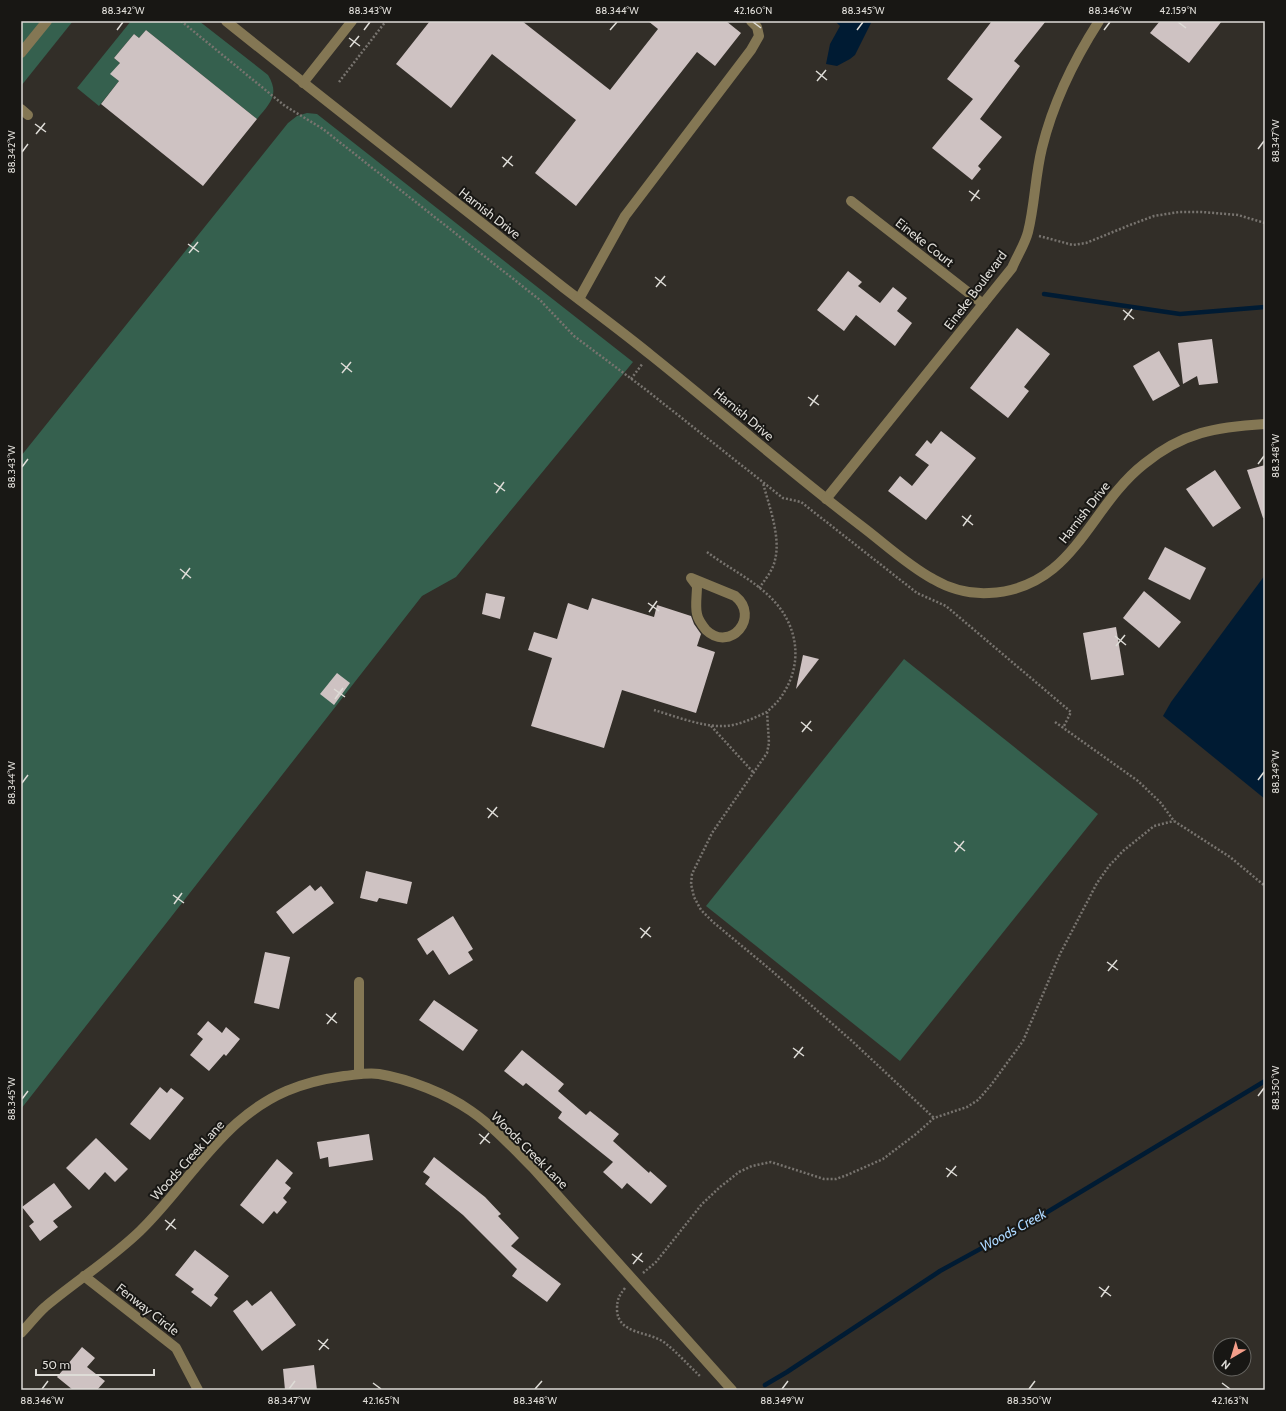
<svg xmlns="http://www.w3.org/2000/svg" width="1286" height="1411" font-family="Cabin,sans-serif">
	<rect width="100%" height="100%" fill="#322e28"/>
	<g fill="#35604e">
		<path d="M 21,21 L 73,21 L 21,86 Z"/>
		<path d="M 131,21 L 199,21 L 268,75 C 280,95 270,103 257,119 L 146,30 L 139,38 L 134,34 L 114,58 L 120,63 L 111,74 L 119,81 L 99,106 L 77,88 Z"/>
		<path d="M 307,113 L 317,114 L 633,362 L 456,577 L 422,596 L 21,1109 L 21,456 L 288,123 L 297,116 Z"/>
		<path d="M 904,659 L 1098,814 L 900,1061 L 706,906 Z"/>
	</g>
	<g fill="#001b33">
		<path d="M 835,21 L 872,21 L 855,55 L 850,59 L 837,66 L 826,64 L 830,44 L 840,26 Z"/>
		<path d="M 1265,575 L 1265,799 L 1163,716 L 1171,702 Z"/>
	</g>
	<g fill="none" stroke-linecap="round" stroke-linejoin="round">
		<g stroke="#001b33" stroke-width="4.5">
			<path d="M 1044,294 L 1180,314 L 1265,307"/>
			<path d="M 765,1385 L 787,1372 L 940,1271 L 1044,1214 L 1265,1081"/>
		</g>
	</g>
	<g fill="#cec2c2">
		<path d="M 430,21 L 522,21 L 610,90 L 658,29 L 648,21 L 726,21 L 741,33 L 715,66 L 697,52 L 576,206 L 535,173 L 576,120 L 492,54 L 451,108 L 396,64 Z"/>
		<path d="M 992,21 L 1046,21 L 1014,61 L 1020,66 L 980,119 L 1002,137 L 978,166 L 981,169 L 972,180 L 932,148 L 973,99 L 947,79 Z"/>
		<path d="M 1160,21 L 1222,21 L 1189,63 L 1150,33 Z"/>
		<path d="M 146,30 L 257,119 L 203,186 L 101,104 L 119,81 L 110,74 L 120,63 L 114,58 L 134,34 L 139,38 Z"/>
		<path d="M 848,271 L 862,282 L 858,286 L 880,303 L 893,287 L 907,298 L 897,311 L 912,323 L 895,346 L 856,315 L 844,331 L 817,310 Z"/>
		<path d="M 1017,328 L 1050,354 L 1024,387 L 1029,391 L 1008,418 L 970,388 Z"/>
		<path d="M 1212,339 L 1218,383 L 1199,385 L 1197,376 L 1183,384 L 1178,343 Z"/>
		<path d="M 1159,351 L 1180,386 L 1153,401 L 1133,366 Z"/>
		<path d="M 941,431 L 976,458 L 926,520 L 888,491 L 900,476 L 912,486 L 929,465 L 915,455 L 927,440 L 931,444 Z"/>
		<path d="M 1265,465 L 1265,518 L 1263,518 L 1247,470 Z"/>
		<path d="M 1215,470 L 1241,508 L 1213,527 L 1186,489 Z"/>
		<path d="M 1165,547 L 1206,568 L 1190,600 L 1148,579 Z"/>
		<path d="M 1144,591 L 1181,622 L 1159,648 L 1123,618 Z"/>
		<path d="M 486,593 L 505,597 L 500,619 L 482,614 Z"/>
		<path d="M 592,598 L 654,617 L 657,605 L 691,616 L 694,624 L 701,634 L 697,646 L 715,652 L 696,713 L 622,690 L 604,748 L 531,726 L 552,658 L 528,650 L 534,632 L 557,639 L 568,603 L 588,610 Z"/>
		<path d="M 1116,627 L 1124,675 L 1091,680 L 1083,633 Z"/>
		<path d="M 803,655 L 819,659 L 796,689 Z"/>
		<path d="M 337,673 L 350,683 L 334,705 L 320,694 Z"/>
		<path d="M 366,871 L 412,882 L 407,904 L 379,898 L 377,902 L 360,898 Z"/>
		<path d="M 310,885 L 315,891 L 321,886 L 334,903 L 293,934 L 276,912 Z"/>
		<path d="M 453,916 L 473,949 L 468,952 L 473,960 L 449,975 L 433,950 L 427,955 L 417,939 Z"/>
		<path d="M 265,952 L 290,957 L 279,1009 L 254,1003 Z"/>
		<path d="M 434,1000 L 478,1030 L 463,1051 L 419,1020 Z"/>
		<path d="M 208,1021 L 222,1033 L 226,1027 L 240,1039 L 226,1056 L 224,1054 L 209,1071 L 190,1055 L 203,1039 L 197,1034 Z"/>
		<path d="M 522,1050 L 564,1084 L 558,1091 L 586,1115 L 590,1111 L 619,1134 L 613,1141 L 649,1173 L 650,1171 L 667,1186 L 651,1204 L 627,1183 L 622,1189 L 603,1172 L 613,1162 L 558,1118 L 562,1112 L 526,1083 L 523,1086 L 504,1071 Z"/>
		<path d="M 160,1087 L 167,1093 L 171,1088 L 184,1098 L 150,1140 L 130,1124 Z"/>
		<path d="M 369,1134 L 373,1160 L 329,1167 L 328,1157 L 320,1159 L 317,1142 Z"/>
		<path d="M 96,1138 L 128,1169 L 115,1182 L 105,1172 L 89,1190 L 66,1168 Z"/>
		<path d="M 434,1157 L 485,1197 L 501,1214 L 498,1216 L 519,1238 L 511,1246 L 561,1284 L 547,1302 L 512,1276 L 517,1269 L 463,1215 L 425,1184 L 430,1177 L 423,1172 Z"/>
		<path d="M 277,1159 L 293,1173 L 285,1183 L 291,1188 L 283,1198 L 287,1202 L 277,1214 L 274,1211 L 263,1224 L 240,1205 Z"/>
		<path d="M 54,1183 L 72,1207 L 53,1221 L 58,1227 L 40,1241 L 29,1226 L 34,1222 L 22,1207 Z"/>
		<path d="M 195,1250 L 229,1276 L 214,1295 L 218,1298 L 211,1307 L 191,1292 L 194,1289 L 175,1275 Z"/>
		<path d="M 271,1291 L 296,1325 L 262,1351 L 233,1311 L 247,1300 L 252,1306 Z"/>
		<path d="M 82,1347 L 95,1358 L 87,1367 L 105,1381 L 97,1390 L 73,1390 L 57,1377 Z"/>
		<path d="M 314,1365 L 317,1390 L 285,1390 L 283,1369 Z"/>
	</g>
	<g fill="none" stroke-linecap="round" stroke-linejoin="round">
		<g stroke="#78746f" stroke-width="2.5" stroke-dasharray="2 2" stroke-linecap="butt">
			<path d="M 181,21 L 285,106 L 323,129 L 540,300 L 574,336 L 645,389 L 783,498 L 801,502 L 917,593 L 946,606 L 1071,712 L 1063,728"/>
			<path d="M 339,82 L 386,21"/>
			<path d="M 1039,236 L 1073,245 L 1086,243 L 1130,225 L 1154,216 L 1179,212 L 1202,212 L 1238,215 L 1265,223"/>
			<path d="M 631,379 L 643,363"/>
			<path d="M 707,552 C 728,568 756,581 774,601 C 798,627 803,663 783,694 C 779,701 773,706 767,712 L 769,743 L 767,753 L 712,833 L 692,874 L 691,884 L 694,897 L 701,910 L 713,922 L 772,971 L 852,1041 L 934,1118"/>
			<path d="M 759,588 C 765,580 773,570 775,560 C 781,537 769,506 763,483"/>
			<path d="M 654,710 C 674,716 703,727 723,726 C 738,726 754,718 767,712"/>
			<path d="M 1055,722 L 1138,781 L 1160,802 L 1174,821 L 1230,857 L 1265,886"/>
			<path d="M 711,726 L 754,773"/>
			<path d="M 643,1273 L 656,1262 L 702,1204 L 720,1187 L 739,1172 L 752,1166 L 771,1162 L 824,1179 L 836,1179 L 847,1175 L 883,1159 L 916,1134 L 934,1118 L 967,1107 L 978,1100 L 991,1085 L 1023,1041 L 1060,954 L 1097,883 L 1109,866 L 1123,851 L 1154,826 L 1174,821"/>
			<path d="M 625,1288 C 619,1296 617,1299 617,1310 C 618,1335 650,1331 665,1343 C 678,1353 689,1366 701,1377"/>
		</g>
		<g stroke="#847754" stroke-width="10">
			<path d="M 226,21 C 338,111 452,199 564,288 C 594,311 624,333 652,356 C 722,412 789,471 860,525 C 884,543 907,565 933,579 C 950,589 970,594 989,593 C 1074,589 1088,508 1144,464 C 1183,432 1216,427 1265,424"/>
			<path d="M 21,53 L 47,21"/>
			<path d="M 303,83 L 352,21"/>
			<path d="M 21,109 L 28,115"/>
			<path d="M 851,201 L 983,304"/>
			<path d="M 579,299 L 625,216 L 751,50 L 759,36 L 757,27 L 751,21"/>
			<path d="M 826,499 L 1012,268 C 1017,256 1025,244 1028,232 C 1035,204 1035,176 1042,148 C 1053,103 1074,60 1099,21"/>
			<path d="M 691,578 L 735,596 C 761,617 730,653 706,630 C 702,625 698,620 697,614 C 695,606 697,595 697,586 Z"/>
			<path d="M 359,1074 L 359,982"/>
			<path d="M 84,1276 L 176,1348 L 198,1390"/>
			<path d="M 21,1333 C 29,1325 36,1315 45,1307 C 76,1281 111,1259 140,1231 C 175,1197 201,1155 237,1123 C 270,1094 301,1082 344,1076 C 355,1075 368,1072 379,1074 C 409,1079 447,1094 471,1111 C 494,1127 513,1148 533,1168 L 732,1390"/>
		</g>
	</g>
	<path fill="none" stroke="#dedcd7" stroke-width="1.5" d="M 753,22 L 761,28M 1178,22 L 1186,28M 117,30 L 123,22M 364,30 L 370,22M 610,30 L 617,22M 857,30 L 863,22M 1104,30 L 1110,22M 349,38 L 360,46M 350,47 L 359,36M 816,71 L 827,80M 817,81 L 826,70M 35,124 L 46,132M 36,134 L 45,123M 1258,149 L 1264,141M 22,152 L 28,144M 502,157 L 513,166M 503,167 L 512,156M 969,191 L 980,199M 971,201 L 979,190M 188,244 L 199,252M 189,253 L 198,242M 655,277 L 666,286M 656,287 L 665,276M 1123,310 L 1134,319M 1124,320 L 1132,309M 341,363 L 352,372M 342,373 L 351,362M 808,397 L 819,405M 810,406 L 818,395M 1258,464 L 1264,456M 22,467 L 28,459M 494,483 L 505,491M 496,493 L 504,482M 962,516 L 973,525M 963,526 L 971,515M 180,569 L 191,578M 182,579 L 190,568M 648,603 L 659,611M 649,612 L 657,601M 1115,636 L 1126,645M 1116,646 L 1125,635M 334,689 L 345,697M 335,699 L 343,688M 801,722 L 812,731M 802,732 L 811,721M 1258,780 L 1264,772M 22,783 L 28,775M 487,808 L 498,817M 488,818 L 497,807M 954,842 L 965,851M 955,852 L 964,841M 173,895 L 184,903M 174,904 L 182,893M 640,928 L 651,937M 641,938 L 650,927M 1107,962 L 1118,970M 1108,971 L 1117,960M 326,1014 L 337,1023M 327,1024 L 336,1013M 793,1048 L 804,1056M 794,1058 L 803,1047M 1258,1096 L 1264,1088M 22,1099 L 28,1091M 479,1134 L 490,1143M 480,1144 L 489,1133M 946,1168 L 957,1176M 947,1177 L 956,1166M 165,1220 L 176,1229M 166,1230 L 175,1219M 632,1254 L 643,1262M 633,1264 L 642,1253M 1099,1287 L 1111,1296M 1101,1297 L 1109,1286M 318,1340 L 329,1349M 319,1350 L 328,1339M 373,1383 L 381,1389M 1222,1383 L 1230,1389M 42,1389 L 48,1381M 289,1389 L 295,1381M 535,1389 L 542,1381M 782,1389 L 788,1381M 1029,1389 L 1035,1381"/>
	<g text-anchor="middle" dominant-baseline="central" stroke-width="4" stroke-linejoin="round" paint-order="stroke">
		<g font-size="13" fill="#dedcd7" stroke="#181714">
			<text transform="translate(490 213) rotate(38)">Harnish Drive</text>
			<text transform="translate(925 242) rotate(38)">Eineke Court</text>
			<text transform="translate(975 290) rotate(-53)">Eineke Boulevard</text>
			<text transform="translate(744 414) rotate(40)">Harnish Drive</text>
			<text transform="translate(1084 512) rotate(-52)">Harnish Drive</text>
			<text transform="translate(530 1150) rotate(45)">Woods Creek Lane</text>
			<text transform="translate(187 1160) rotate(-48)">Woods Creek Lane</text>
			<text transform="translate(148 1309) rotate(38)">Fenway Circle</text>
		</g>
		<g font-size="14" font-style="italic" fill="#acd7fe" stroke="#181714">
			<text transform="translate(1013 1230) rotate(-29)">Woods Creek</text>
		</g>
	</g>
	<rect width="1286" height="1411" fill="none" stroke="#181714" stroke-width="44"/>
	<g transform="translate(1232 1357) rotate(218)"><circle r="19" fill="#181714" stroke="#676662"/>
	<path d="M0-3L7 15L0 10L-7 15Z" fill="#f49e89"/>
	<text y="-6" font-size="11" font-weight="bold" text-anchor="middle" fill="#dedcd7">N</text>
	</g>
	<path d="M36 1369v6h118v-6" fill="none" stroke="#dedcd7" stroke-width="2"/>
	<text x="42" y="1369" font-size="12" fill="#dedcd7" stroke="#181714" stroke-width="3" paint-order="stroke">50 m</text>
	<rect x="22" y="22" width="1242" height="1367" fill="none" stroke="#dedcd7" stroke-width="1.5"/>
	<g font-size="10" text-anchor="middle" fill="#dedcd7">
		<text x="123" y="14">88.342°W</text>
		<text x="370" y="14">88.343°W</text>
		<text x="617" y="14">88.344°W</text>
		<text x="753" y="14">42.160°N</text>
		<text x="863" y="14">88.345°W</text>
		<text x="1110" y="14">88.346°W</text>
		<text x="1178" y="14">42.159°N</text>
		<text transform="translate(1275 141) rotate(-90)" y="4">88.347°W</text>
		<text transform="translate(11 152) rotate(-90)" y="4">88.342°W</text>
		<text transform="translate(1275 456) rotate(-90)" y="4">88.348°W</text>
		<text transform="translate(11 467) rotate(-90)" y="4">88.343°W</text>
		<text transform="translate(1275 772) rotate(-90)" y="4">88.349°W</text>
		<text transform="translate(11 783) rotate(-90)" y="4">88.344°W</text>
		<text transform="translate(1275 1088) rotate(-90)" y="4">88.350°W</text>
		<text transform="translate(11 1099) rotate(-90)" y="4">88.345°W</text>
		<text x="42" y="1404">88.346°W</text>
		<text x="289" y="1404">88.347°W</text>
		<text x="381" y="1404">42.165°N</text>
		<text x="535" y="1404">88.348°W</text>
		<text x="782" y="1404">88.349°W</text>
		<text x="1029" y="1404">88.350°W</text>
		<text x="1230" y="1404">42.163°N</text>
	</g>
</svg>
